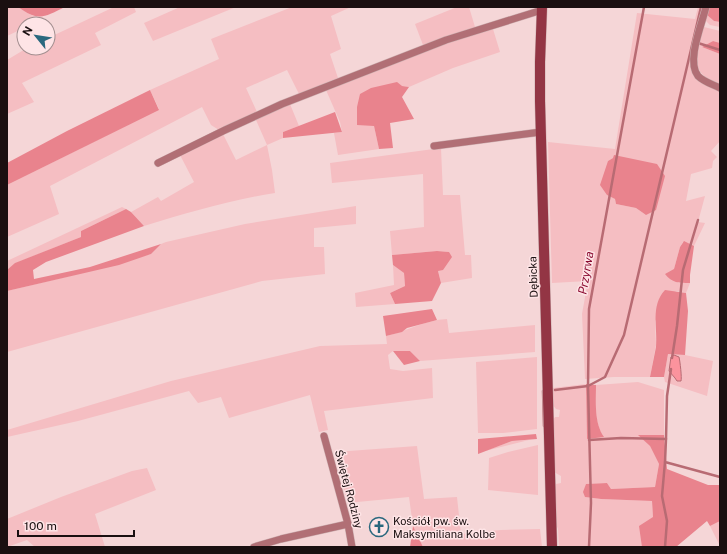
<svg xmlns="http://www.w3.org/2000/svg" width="727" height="554" font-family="'Public Sans',sans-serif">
	<rect width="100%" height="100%" fill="#f5d6d7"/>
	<g fill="#f5bec2" fill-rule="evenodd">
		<path d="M 7,7 L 18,7 L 33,16 L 44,17 L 31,24 L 24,24 L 24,28 L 7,36 Z"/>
		<path d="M 114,7 L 134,7 L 136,12 L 95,33 L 101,45 L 22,83 L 34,102 L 7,114 L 7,60 L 27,48 L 48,48 L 48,38 Z"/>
		<path d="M 180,7 L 236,7 L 153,41 L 144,23 Z"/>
		<path d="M 292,7 L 351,7 L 331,16 L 341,49 L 330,54 L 338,78 L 299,94 L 287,70 L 246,88 L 257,112 L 219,130 L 211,125 L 202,107 L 50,186 L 59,214 L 7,237 L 7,185 L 159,109 L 150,90 L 219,59 L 211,39 Z"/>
		<path d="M 457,7 L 469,7 L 475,27 L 423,45 L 415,24 Z"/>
		<path d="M 698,7 L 704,7 L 691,67 L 720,90 L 720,141 L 711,151 L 717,157 L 713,161 L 712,168 L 691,174 L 686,201 L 705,196 L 698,222 L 705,223 L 694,246 L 683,242 L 680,247 L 674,269 L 678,283 L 690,283 L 686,293 L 676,291 L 655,321 L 656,345 L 650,377 L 614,377 L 585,379 L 582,314 L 588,281 L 552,283 L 548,142 L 615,149 L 637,13 L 695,19 ZM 613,158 L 646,215 L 636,208 L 616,204 L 615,199 L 607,195 L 608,161 Z"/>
		<path d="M 707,15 L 714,21 L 720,22 L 720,27 L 710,25 L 705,20 Z"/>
		<path d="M 704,27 L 720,31 L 720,43 L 713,41 L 702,47 L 720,54 L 720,84 C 715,82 707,79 703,75 C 691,63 699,41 704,27 Z"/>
		<path d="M 493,29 L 500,52 L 453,68 L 409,87 L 402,86 L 374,126 L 379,149 L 338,155 L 334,133 L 342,132 L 340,122 L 326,90 L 442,44 Z"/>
		<path d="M 290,104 L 299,126 L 283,132 L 283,138 L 267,145 L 272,170 L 275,193 C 230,200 187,213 144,226 L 131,212 L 158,197 L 161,201 L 194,182 L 180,155 L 223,134 L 236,160 L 267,145 L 256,120 Z"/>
		<path d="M 441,148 L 443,195 L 460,195 L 465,255 L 471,255 L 472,278 L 441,283 L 438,271 L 449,252 L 437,251 L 392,255 L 390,231 L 424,227 L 423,174 L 332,183 L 330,163 Z"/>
		<path d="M 356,206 L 356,224 L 314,228 L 314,247 L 324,247 L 325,274 L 262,281 L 7,352 L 7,291 L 70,276 L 151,254 L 161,244 L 166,242 L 245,224 Z"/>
		<path d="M 122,207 L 126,209 L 81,231 L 81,237 L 16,263 L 7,270 L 7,261 Z"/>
		<path d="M 393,265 L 404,273 L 405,286 L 390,293 L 395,304 L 356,307 L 355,293 L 394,285 Z"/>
		<path d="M 447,319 L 449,333 L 535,325 L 535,352 L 420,361 L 410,351 L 393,351 L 388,355 L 390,369 L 403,371 L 432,368 L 433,398 L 324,411 L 328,430 L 319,432 L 310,395 L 229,418 L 221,397 L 198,403 L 189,391 L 78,421 L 7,437 L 7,430 L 171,381 L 320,346 L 387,344 L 386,336 C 407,331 425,320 447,319 Z"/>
		<path d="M 668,354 L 685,355 L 713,361 L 707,396 L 665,382 L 664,377 Z"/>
		<path d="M 537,357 L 537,429 L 503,433 L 478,433 L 476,362 Z"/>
		<path d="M 638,382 L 664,390 L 664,435 L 639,435 L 650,446 L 659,464 L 655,487 L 611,489 L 607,483 L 586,484 L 585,497 L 601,499 L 652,501 L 653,517 L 642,547 L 559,547 L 558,529 L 555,522 L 555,487 L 556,484 L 561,483 L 561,476 L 554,472 L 552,422 L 555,417 L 559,417 L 560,410 L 556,409 L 552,404 L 553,388 L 586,384 L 587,439 L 603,436 C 594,423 596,401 596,385 Z"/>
		<path d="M 529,440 L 485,451 L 512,441 Z"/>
		<path d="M 538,445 L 538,495 L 488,490 L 489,458 L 508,452 Z"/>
		<path d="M 417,446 L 424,499 L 457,497 L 461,534 L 501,530 L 540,529 L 542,547 L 423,547 L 413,526 L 409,497 L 347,503 L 335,452 Z"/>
		<path d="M 147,468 L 156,490 L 95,514 L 105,547 L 35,547 L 27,540 L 7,547 L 7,519 L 61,497 L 132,471 Z"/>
		<path d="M 720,521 L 720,546 L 710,526 Z"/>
	</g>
	<g fill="#e9838d">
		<path d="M 18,7 L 65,7 C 44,17 39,22 18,7 Z"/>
		<path d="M 709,7 L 720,7 L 720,22 L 714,21 L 707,15 Z"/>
		<path d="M 713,41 L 720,43 L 720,54 L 702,47 Z"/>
		<path d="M 397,82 L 402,86 L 409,87 L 402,97 L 414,119 L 390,123 L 393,148 L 379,149 L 374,126 L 357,125 L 357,107 L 360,94 L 371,88 Z"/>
		<path d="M 150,90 L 159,110 L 7,185 L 7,163 L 67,131 Z"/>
		<path d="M 335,112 L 342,132 L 283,138 L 283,132 Z"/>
		<path d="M 614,155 L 657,164 L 665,176 L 656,210 L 646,215 L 636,208 L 616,204 L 615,199 L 607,195 L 600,185 L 608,161 L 613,158 Z"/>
		<path d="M 126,209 L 131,212 L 144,226 L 46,262 L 33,270 L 34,279 L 90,267 L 161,244 L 151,254 L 119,265 L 7,291 L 7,270 L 15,263 L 81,237 L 81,231 Z"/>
		<path d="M 684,241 L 694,246 L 690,275 L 690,283 C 679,283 672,283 665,274 L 674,269 L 680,247 Z"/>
		<path d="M 437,251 L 449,252 L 452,257 L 443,270 L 438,271 L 441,283 L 432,301 L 395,304 L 390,293 L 405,286 L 404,273 L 393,265 L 392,255 Z"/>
		<path d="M 665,290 L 686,293 L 688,311 L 685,355 L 668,354 L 664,377 L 650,377 C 652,367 654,357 656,347 C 658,328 650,306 665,290 Z"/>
		<path d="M 432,309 L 437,320 L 407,328 L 402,332 L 386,336 L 383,316 Z"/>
		<path d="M 393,351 L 410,351 L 420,361 L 404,365 Z"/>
		<path d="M 586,384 L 596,385 C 596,401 594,423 604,437 L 587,439 Z"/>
		<path d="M 536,434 L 537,439 L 512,441 L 478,454 L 478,439 Z"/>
		<path d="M 638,435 L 664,435 L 667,469 L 708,485 L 720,485 L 720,521 L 710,526 L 707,521 L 676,547 L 642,547 L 639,526 L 653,517 L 652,501 L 601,499 L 585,497 L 583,492 L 586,484 L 607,483 L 611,489 L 655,487 L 659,464 L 650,446 Z"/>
		<path d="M 413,526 L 423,547 L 410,547 Z"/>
	</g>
	<path fill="#fb939d" stroke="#b86b73" d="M 674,355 L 679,357 C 680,361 682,378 681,381 L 677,381 L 675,378 L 669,371 L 671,357 Z"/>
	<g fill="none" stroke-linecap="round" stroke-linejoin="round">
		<g stroke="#b86b73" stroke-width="2.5">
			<path d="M 698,43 L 720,50"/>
			<path d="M 672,358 L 677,326 L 683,270 L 698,220"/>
			<path d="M 555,390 L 588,386 L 605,377 L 624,335 L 701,7"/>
			<path d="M 543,391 L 544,426"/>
			<path d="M 666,439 L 667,396 L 671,369"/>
			<path d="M 589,440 L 621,438 L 666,439 L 665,462 L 720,477"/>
			<path d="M 589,547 L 591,503 L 588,386 L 589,309 L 644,7"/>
			<path d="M 665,547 L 667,521 L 662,496 L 665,462"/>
		</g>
		<g stroke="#ceb2b3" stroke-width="8">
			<g id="street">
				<path d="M 706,7 C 702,24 686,61 698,76 C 704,82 712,84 720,88"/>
				<path d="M 434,146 L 541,132"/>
				<path d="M 158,163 L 225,130 L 282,104 L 446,40 L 542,10"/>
				<path d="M 324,436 L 348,524 L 352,547"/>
				<path d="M 254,547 L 281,539 L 348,524"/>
			</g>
		</g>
		<g stroke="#ceb2b3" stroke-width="11">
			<path id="secondary" d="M 542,7 L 540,62 L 540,101 L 552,547"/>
		</g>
		<use href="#street" stroke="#b16f75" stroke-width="7"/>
		<use href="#secondary" stroke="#933544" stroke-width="10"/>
	</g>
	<defs>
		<g id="church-ring" transform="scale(1)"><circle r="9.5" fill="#fee4e6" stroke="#2a687e" stroke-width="1.5"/><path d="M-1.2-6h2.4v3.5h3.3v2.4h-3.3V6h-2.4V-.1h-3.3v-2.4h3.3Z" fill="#2a687e"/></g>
	</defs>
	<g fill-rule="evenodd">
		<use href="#church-ring" x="379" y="527"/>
	</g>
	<g text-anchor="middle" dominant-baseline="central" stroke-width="3" stroke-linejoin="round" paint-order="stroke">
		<g font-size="11" fill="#1a0f10" stroke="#fee4e6">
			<text transform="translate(533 277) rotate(-92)">Dębicka</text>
			<text transform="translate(349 489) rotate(75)">Świętej Rodziny</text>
		</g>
		<g font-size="11" fill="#1a0f10" stroke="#fee4e6" text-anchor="start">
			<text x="393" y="521">Kościół pw. św.<tspan x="393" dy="13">Maksymiliana Kolbe</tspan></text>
		</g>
		<g font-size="12" font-style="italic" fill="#88072d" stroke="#fee4e6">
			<text transform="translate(586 273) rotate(-80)">Przyrwa</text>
		</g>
	</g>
	<rect width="727" height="554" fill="none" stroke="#1a0f10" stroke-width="16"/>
	<g transform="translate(36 36) rotate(300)"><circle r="19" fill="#fee4e6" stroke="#a38f90"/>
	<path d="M0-3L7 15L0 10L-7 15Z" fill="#2a687e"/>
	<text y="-6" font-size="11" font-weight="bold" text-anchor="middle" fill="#1a0f10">N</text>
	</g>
	<path d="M18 530v6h116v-6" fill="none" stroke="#1a0f10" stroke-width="2"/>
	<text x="24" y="530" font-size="12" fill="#1a0f10" stroke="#fee4e6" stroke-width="3" paint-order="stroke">100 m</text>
</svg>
